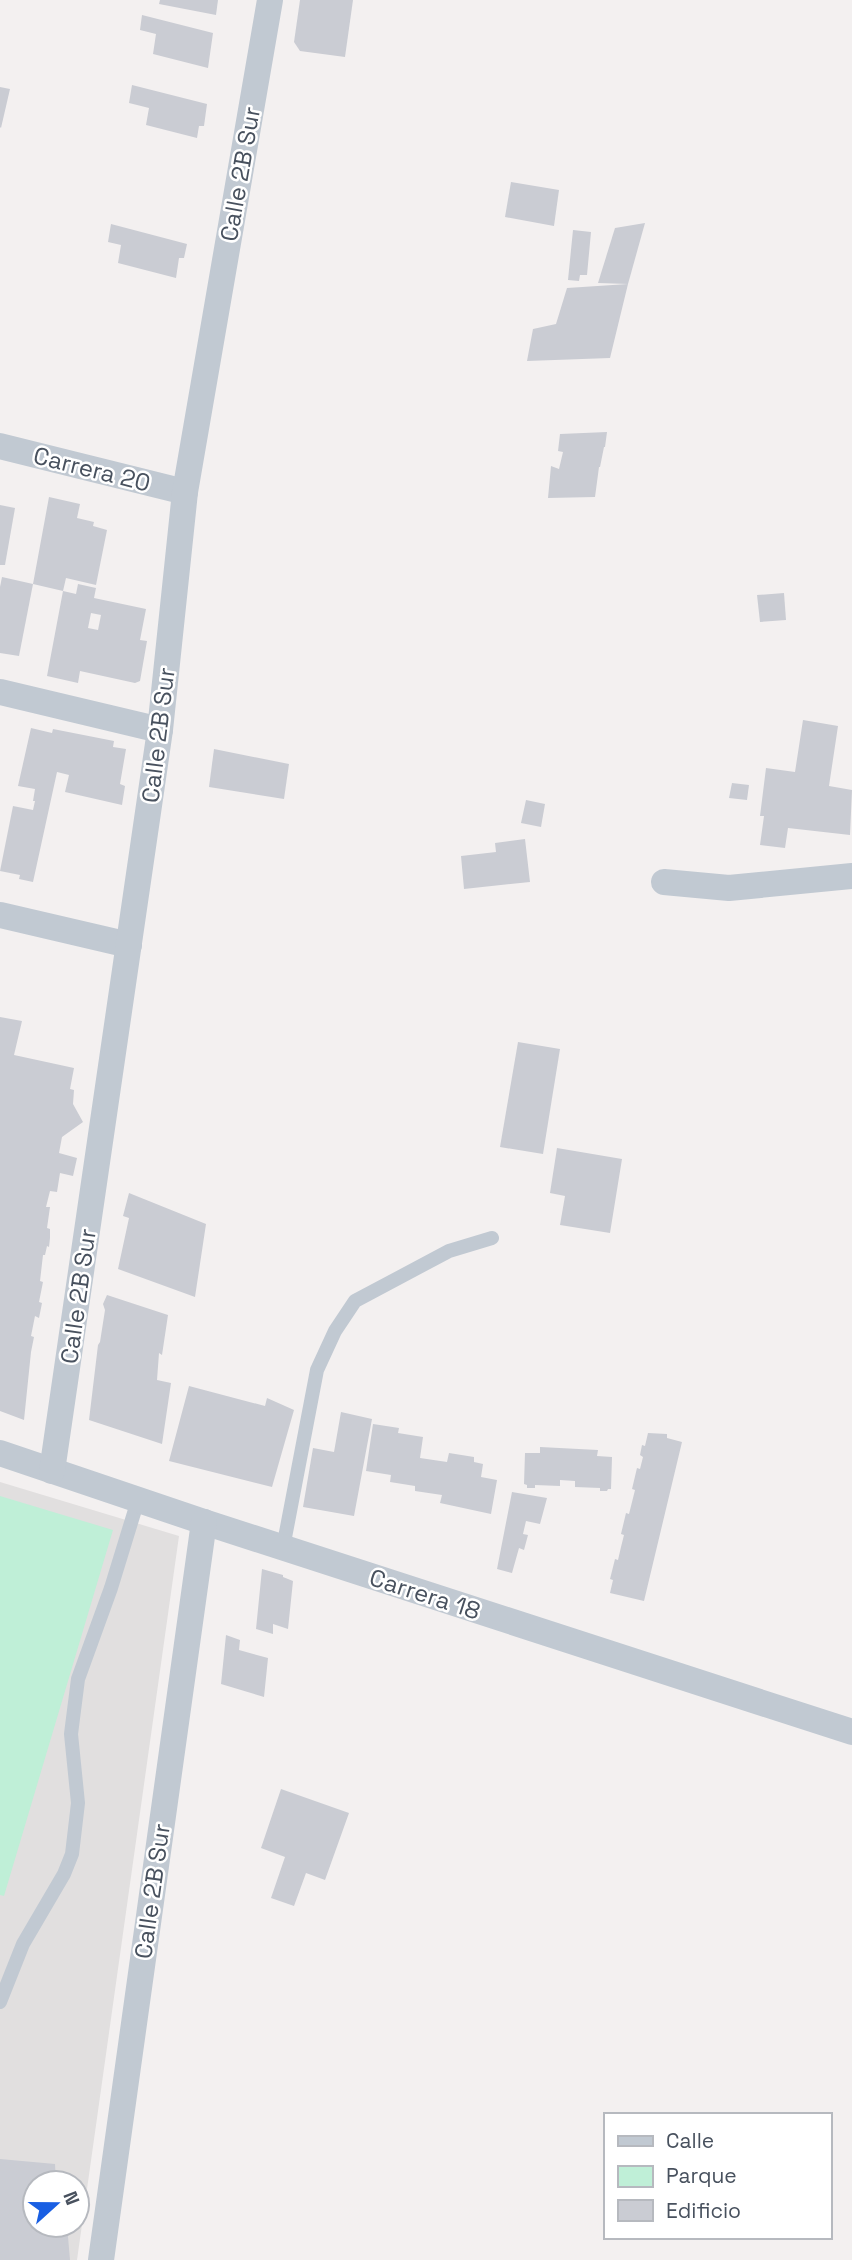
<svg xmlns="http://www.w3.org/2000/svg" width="852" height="2260" font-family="'Space Grotesk',sans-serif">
	<rect width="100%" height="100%" fill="#f3f0f0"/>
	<path fill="#e1dfdf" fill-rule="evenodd" d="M 0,1482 L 179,1536 L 77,2260 L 0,2260 ZM 35,2183 L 77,2183 L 77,2225 L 35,2225 Z"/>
	<path fill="#bfefd7" d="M 0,1496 L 113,1530 L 4,1896 L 0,1895 Z"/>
	<g fill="#caccd3" fill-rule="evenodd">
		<path d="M 160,0 L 218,0 L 216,15 L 159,4 Z"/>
		<path d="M 300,0 L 353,0 L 345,57 L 300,51 L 294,42 Z"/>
		<path d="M 142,15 L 213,33 L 208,68 L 153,54 L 156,34 L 140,30 Z"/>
		<path d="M 132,85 L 207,104 L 204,126 L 199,126 L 197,138 L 146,125 L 149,108 L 129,103 Z"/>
		<path d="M 0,87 L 10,89 L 1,128 L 0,127 Z"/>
		<path d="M 511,182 L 559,190 L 554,226 L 505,217 Z"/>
		<path d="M 645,223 L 628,284 L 598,283 L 615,228 Z"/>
		<path d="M 111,224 L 187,244 L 184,258 L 179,258 L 176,278 L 118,263 L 121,245 L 108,242 Z"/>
		<path d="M 573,230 L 591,232 L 587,275 L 580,275 L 579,281 L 568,280 Z"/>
		<path d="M 628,284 L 610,358 L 527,361 L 533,329 L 556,324 L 567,288 Z"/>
		<path d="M 607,432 L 605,447 L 604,447 L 600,467 L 599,467 L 595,497 L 548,498 L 551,466 L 559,469 L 563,452 L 558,451 L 560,434 Z"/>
		<path d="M 49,497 L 80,504 L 77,518 L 94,522 L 93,526 L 107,530 L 96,585 L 66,578 L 63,591 L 76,594 L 78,584 L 96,588 L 94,598 L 146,609 L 140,640 L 147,641 L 140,681 L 135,683 L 80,671 L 78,683 L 47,676 L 63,591 L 33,584 ZM 91,613 L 101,615 L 98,630 L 88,628 Z"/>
		<path d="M 0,505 L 15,508 L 5,565 L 0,565 Z"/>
		<path d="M 2,577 L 33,584 L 19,656 L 0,653 L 0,587 Z"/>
		<path d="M 784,593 L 786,620 L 760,622 L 757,595 Z"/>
		<path d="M 803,720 L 838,726 L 829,786 L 852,790 L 850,835 L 788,828 L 785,848 L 760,845 L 764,816 L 760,816 L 766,768 L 795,772 Z"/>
		<path d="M 31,728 L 52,733 L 53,729 L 114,741 L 113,747 L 126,749 L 120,784 L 125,786 L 122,805 L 65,792 L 69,775 L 57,772 L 33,882 L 19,879 L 20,875 L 0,871 L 13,806 L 33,810 L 35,801 L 33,801 L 35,789 L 18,786 Z"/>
		<path d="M 214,749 L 289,764 L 284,799 L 209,787 Z"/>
		<path d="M 732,783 L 749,785 L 747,800 L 729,798 Z"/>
		<path d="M 526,800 L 545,804 L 541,827 L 521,823 Z"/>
		<path d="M 525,839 L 530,882 L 464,889 L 461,856 L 496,852 L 495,843 Z"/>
		<path d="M 0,1017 L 22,1021 L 14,1055 L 74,1068 L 70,1089 L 74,1090 L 73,1104 L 83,1122 L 62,1137 L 59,1153 L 77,1158 L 73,1176 L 60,1173 L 57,1192 L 50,1191 L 46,1207 L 50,1207 L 47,1228 L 50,1229 L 50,1238 L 49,1247 L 47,1246 L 45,1255 L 43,1255 L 40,1281 L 43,1282 L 39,1302 L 42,1303 L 39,1318 L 35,1316 L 31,1336 L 34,1337 L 31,1352 L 24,1420 L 0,1411 Z"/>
		<path d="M 518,1042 L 560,1049 L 543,1154 L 500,1147 Z"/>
		<path d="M 557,1148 L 622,1159 L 610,1233 L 560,1225 L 565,1196 L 550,1193 Z"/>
		<path d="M 129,1193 L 206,1224 L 195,1297 L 118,1269 L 129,1218 L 123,1216 Z"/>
		<path d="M 107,1295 L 168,1315 L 162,1355 L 159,1353 L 157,1380 L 171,1383 L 162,1444 L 89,1420 L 98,1345 L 100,1342 L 105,1310 L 103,1304 Z"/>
		<path d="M 189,1386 L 265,1406 L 267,1398 L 294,1410 L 272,1487 L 169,1461 Z"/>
		<path d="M 341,1412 L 372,1419 L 354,1516 L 303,1507 L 313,1448 L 334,1452 Z"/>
		<path d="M 373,1424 L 399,1428 L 398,1433 L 423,1437 L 420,1458 L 447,1462 L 449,1453 L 474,1457 L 474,1462 L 483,1464 L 481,1477 L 497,1480 L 491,1514 L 440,1503 L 442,1495 L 415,1491 L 415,1486 L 390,1482 L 391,1475 L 366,1471 Z"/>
		<path d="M 648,1433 L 667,1434 L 667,1438 L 682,1442 L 644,1601 L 610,1593 L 613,1580 L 610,1579 L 615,1559 L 618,1560 L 621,1547 L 624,1535 L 621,1534 L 626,1513 L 629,1514 L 635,1490 L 632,1489 L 637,1468 L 640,1469 L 643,1457 L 640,1455 L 642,1445 L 645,1446 Z"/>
		<path d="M 540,1447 L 598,1450 L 597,1456 L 612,1457 L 611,1489 L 608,1489 L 607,1491 L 600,1491 L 600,1488 L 575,1487 L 575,1481 L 560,1480 L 560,1486 L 535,1485 L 535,1488 L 527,1488 L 527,1485 L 524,1484 L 525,1453 L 540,1453 Z"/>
		<path d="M 512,1492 L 547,1498 L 540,1524 L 526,1521 L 523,1534 L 528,1535 L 524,1550 L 519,1548 L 512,1573 L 497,1569 Z"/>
		<path d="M 262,1569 L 283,1575 L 283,1577 L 293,1581 L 288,1629 L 273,1624 L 273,1634 L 256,1629 Z"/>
		<path d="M 226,1635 L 240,1640 L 239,1650 L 268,1658 L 264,1697 L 221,1684 Z"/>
		<path d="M 281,1789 L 349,1813 L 325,1880 L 306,1873 L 294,1906 L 271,1898 L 285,1857 L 261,1848 Z"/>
		<path d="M 0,2159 L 55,2164 L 56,2183 L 35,2183 L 35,2225 L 67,2225 L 70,2260 L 0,2260 Z"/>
	</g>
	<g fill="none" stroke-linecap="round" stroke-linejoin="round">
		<g stroke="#c1c9d2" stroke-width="14">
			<path d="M 283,1548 L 317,1370 L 335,1331 L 355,1301 L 449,1251 L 492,1238"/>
			<path d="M 0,2002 L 23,1944 L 64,1874 L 72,1854 L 78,1803 L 71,1734 L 78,1679 L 111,1588 L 138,1500"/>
		</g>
		<g stroke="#c1c9d2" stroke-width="26">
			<path d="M 0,446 L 185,492"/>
			<path d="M 0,692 L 160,730"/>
			<path d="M 664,882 L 729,888 L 852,876"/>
			<path d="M 0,915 L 129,945"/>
			<path d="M 0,1453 L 204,1522 L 852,1732"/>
			<path d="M 52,1471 L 160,730 L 185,492 L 270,0"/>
			<path d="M 101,2260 L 204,1522"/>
		</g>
	</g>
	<g text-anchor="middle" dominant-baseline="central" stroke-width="5" stroke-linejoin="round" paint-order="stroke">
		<g font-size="24" fill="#48515e" stroke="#fff">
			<text transform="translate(240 174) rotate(-80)">Calle 2B Sur</text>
			<text transform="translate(92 469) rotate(14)">Carrera 20</text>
			<text transform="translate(158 735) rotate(-83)">Calle 2B Sur</text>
			<text transform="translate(78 1296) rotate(-82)">Calle 2B Sur</text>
			<text transform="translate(425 1594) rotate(18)">Carrera 18</text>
			<text transform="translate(152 1891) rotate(-82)">Calle 2B Sur</text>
		</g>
	</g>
	<rect x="604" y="2113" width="228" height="126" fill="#ffffff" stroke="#b6b9bf" stroke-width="2"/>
	<rect x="618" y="2136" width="35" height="10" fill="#c1c9d2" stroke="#b6b9bf" stroke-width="2"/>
	<text x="666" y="2148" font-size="21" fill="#48515e">Calle</text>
	<rect x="618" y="2166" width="35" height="21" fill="#bfefd7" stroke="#b6b9bf" stroke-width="2"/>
	<text x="666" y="2183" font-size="21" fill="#48515e">Parque</text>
	<rect x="618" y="2200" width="35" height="21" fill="#caccd3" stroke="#b6b9bf" stroke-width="2"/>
	<text x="666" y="2218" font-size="21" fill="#48515e">Edificio</text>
	<g transform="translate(56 2204) rotate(69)"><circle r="33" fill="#ffffff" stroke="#b6b9bf" stroke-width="2"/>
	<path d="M0-5L12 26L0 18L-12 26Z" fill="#195fe3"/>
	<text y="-10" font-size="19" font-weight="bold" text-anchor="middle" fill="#48515e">N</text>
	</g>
</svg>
